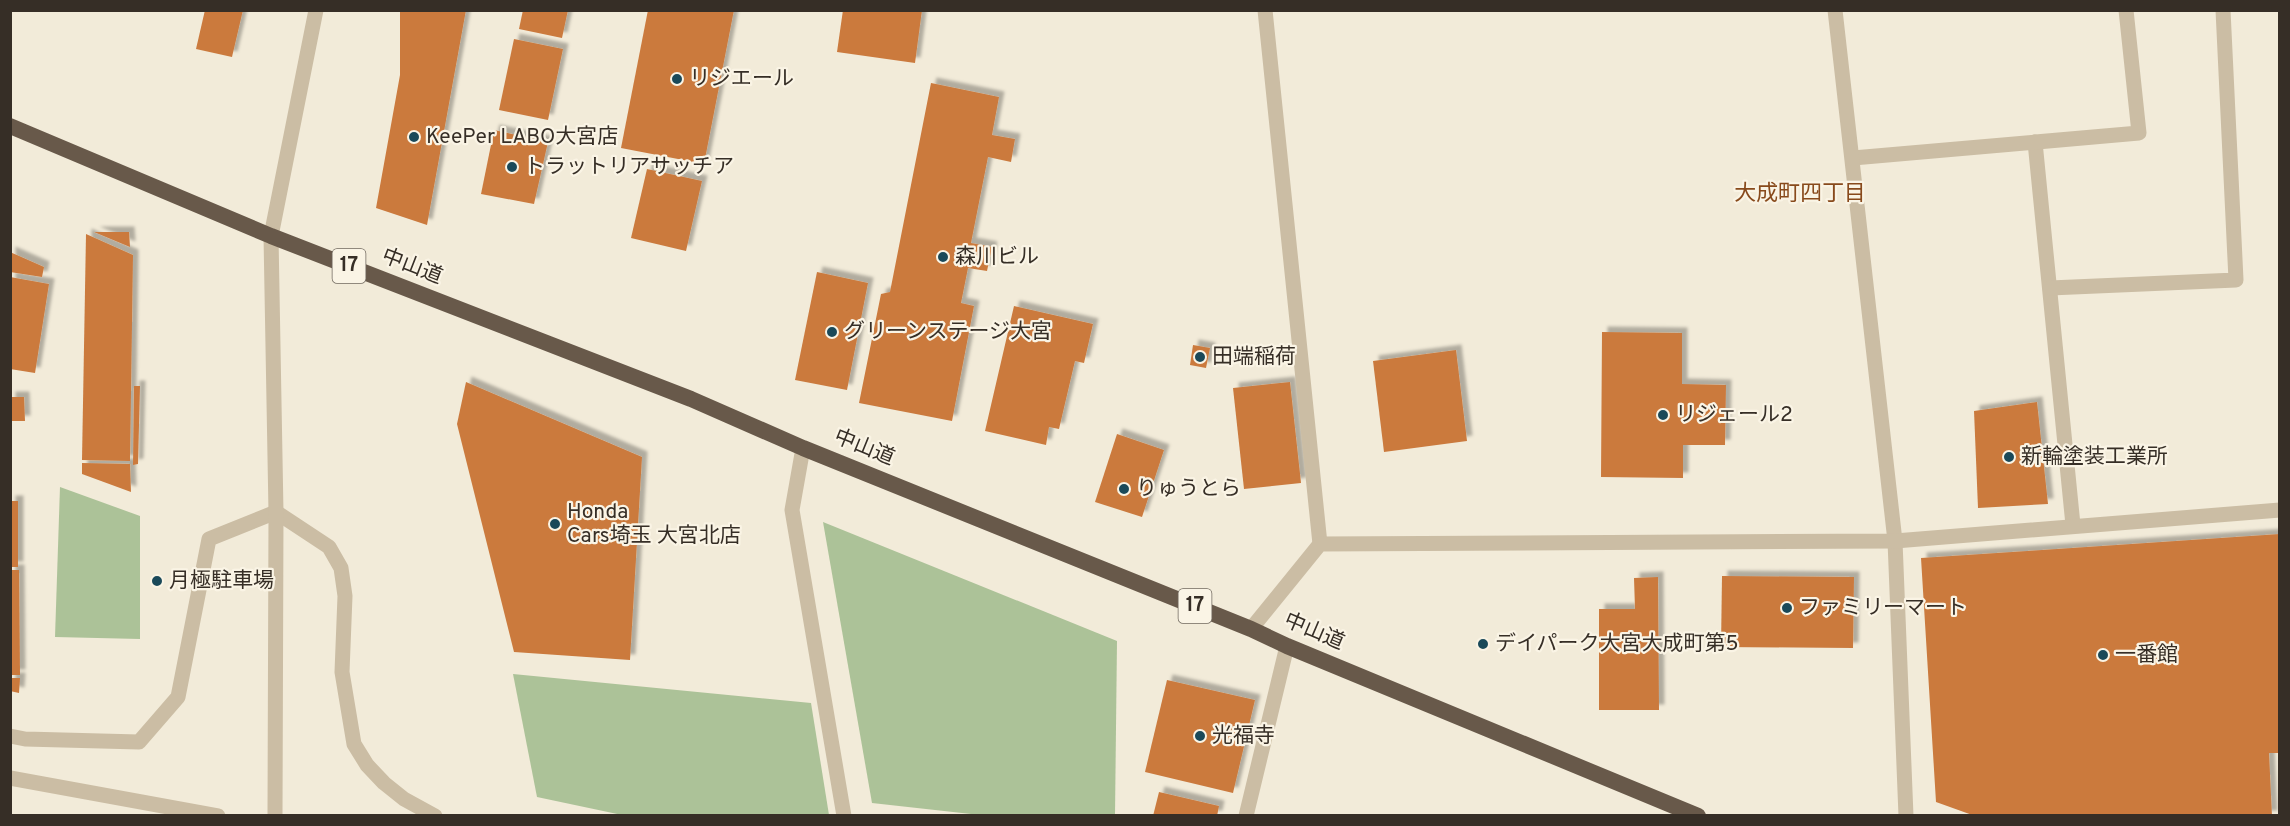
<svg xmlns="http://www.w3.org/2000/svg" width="2290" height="826" font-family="Overpass,'Noto Sans JP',sans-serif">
	<defs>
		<filter id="shadow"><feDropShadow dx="5.5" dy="-5.5" stdDeviation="1.5" flood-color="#0004"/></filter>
	</defs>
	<rect width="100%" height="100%" fill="#f2ebd9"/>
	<g fill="#acc298">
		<path d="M 60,487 L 140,516 L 140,639 L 55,637 Z"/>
		<path d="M 823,522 L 1117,641 L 1115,815 L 989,816 L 872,803 Z"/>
		<path d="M 513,674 L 811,703 L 829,815 L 622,815 L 537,797 Z"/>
	</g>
	<g fill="#cb7a3e" filter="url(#shadow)">
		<path d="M 205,10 L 243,10 L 232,57 L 196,49 Z"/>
		<path d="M 400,10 L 466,10 L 427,225 L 376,208 L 400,75 Z"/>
		<path d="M 523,10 L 568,10 L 562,38 L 519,29 Z"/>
		<path d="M 648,10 L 734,10 L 704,164 L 621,148 Z"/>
		<path d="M 843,10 L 922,10 L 915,63 L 837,52 Z"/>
		<path d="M 514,39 L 563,49 L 548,120 L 499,110 Z"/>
		<path d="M 931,83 L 999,97 L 992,135 L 1015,139 L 1011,162 L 988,157 L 971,243 L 992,247 L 987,271 L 968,268 L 961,303 L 974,306 L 952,421 L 859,403 L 881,294 L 890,292 Z"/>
		<path d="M 494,130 L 548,142 L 534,204 L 481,194 Z"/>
		<path d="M 647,169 L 702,181 L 686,251 L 631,238 Z"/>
		<path d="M 94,232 L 129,232 L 130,247 Z"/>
		<path d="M 86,234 L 133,255 L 130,461 L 82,460 Z"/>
		<path d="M 10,252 L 44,267 L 42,277 L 10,272 Z"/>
		<path d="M 817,272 L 868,283 L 847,390 L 795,380 Z"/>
		<path d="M 10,277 L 49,284 L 35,373 L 10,369 Z"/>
		<path d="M 1014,306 L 1093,324 L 1084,363 L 1075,361 L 1059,429 L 1049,427 L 1046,445 L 985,431 Z"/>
		<path d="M 1602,332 L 1682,333 L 1682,384 L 1726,385 L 1725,445 L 1683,445 L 1683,478 L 1601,477 Z"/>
		<path d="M 1193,345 L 1210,348 L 1206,368 L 1190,365 Z"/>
		<path d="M 1456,350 L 1467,441 L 1384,452 L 1373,361 Z"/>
		<path d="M 466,382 L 642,457 L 630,660 L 514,652 L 457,424 Z"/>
		<path d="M 1290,382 L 1301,483 L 1244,489 L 1233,388 Z"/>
		<path d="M 134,386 L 140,386 L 138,464 L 133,465 Z"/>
		<path d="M 10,397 L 24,397 L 25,421 L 10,421 Z"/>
		<path d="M 2037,402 L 2048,504 L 1978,508 L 1974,411 Z"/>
		<path d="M 1117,434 L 1164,450 L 1142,517 L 1095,502 Z"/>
		<path d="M 82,463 L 130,464 L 131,492 L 82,474 Z"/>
		<rect x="10" y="501" width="8" height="66"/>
		<path d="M 2280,534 L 2280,753 L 2269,753 L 2272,816 L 1975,816 L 1936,802 L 1921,558 Z"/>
		<path d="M 10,570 L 19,570 L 20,675 L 10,675 Z"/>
		<path d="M 1722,576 L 1854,577 L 1853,648 L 1721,647 Z"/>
		<path d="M 1658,577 L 1659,710 L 1599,710 L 1599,609 L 1635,609 L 1634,578 Z"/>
		<path d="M 10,678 L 20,678 L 19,693 L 10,691 Z"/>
		<path d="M 1167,680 L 1255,700 L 1233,793 L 1145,772 Z"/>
		<path d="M 1159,792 L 1219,806 L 1217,816 L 1153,816 Z"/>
	</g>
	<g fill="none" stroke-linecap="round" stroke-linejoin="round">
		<g stroke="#cbbda4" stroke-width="15">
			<path d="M 2035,142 L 2073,525"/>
			<path d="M 1853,158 L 2139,133 L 2126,10"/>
			<path d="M 2050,288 L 2236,280 L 2223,10"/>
			<path d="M 803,448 L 792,510 L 844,816"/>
		</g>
		<g stroke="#cbbda4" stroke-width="15">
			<path d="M 1265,10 L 1320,544"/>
			<path d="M 1835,10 L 1895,541 L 1906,816"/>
			<path d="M 10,736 L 25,739 L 139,742 L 178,697 L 209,539 L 276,512 L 329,547 L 341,568 L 345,596 L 342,672 L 354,744 L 367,765 L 384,783 L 404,799 L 435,816"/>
			<path d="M 1246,816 L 1287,646"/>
		</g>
		<g stroke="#cbbda4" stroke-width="15">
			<path d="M 1251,629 L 1320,544 L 1895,541 L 2280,510"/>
			<path d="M 10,778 L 218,816"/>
			<path d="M 275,816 L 276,512 L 271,236 L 316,10"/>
		</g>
		<path stroke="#68594a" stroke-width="16" d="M 10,126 L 271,236 L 691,399 L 803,448 L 1251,629 L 1287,646 L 1698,816"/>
	</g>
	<g fill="#1a4959" stroke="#faf4e5" stroke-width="2">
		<circle cx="677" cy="79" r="6"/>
		<circle cx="414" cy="137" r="6"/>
		<circle cx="512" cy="167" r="6"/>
		<circle cx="943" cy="257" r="6"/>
		<circle cx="832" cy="332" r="6"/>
		<circle cx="1200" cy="357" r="6"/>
		<circle cx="1663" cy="415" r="6"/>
		<circle cx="2009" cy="457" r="6"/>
		<circle cx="1124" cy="489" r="6"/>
		<circle cx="555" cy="524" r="6"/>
		<circle cx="157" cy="581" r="6"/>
		<circle cx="1787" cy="608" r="6"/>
		<circle cx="1483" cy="644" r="6"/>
		<circle cx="2103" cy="655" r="6"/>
		<circle cx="1200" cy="736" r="6"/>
	</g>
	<g text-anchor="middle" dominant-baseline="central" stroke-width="4.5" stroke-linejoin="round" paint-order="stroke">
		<g fill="#faf4e5" stroke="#71695f" stroke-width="1.5">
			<rect x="332.5" y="249" width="33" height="34" rx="4.5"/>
			<rect x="1178.5" y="589" width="33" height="34" rx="4.5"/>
		</g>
		<g font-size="20" font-weight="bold" fill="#362e26">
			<text x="349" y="266">17</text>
			<text x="1195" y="606">17</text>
		</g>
		<g font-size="21" fill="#362e26" stroke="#faf4e5" text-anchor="start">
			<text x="689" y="79">リジエール</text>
			<text x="426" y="137">KeePer LABO大宮店</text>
			<text x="524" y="167">トラットリアサッチア</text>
			<text x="955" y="257">森川ビル</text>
			<text x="844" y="332">グリーンステージ大宮</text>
			<text x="1212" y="357">田端稲荷</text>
			<text x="1675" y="415">リジェール2</text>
			<text x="2021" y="457">新輪塗装工業所</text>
			<text x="1136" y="489">りゅうとら</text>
			<text x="567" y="512">Honda<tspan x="567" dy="24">Cars埼玉 大宮北店</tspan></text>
			<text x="169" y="581">月極駐車場</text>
			<text x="1799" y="608">ファミリーマート</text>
			<text x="1495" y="644">デイパーク大宮大成町第5</text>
			<text x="2115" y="655">一番館</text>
			<text x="1212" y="736">光福寺</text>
		</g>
		<g font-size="21" fill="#362e26" stroke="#faf4e5">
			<text transform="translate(412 267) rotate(21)">中山道</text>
			<text transform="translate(864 448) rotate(22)">中山道</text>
			<text transform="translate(1314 632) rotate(23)">中山道</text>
		</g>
		<g font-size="22" fill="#884a1c" stroke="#faf4e5">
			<text x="1800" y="194">大成町四丁目</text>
		</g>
	</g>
	<rect width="2290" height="826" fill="none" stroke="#362e26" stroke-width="24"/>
</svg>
